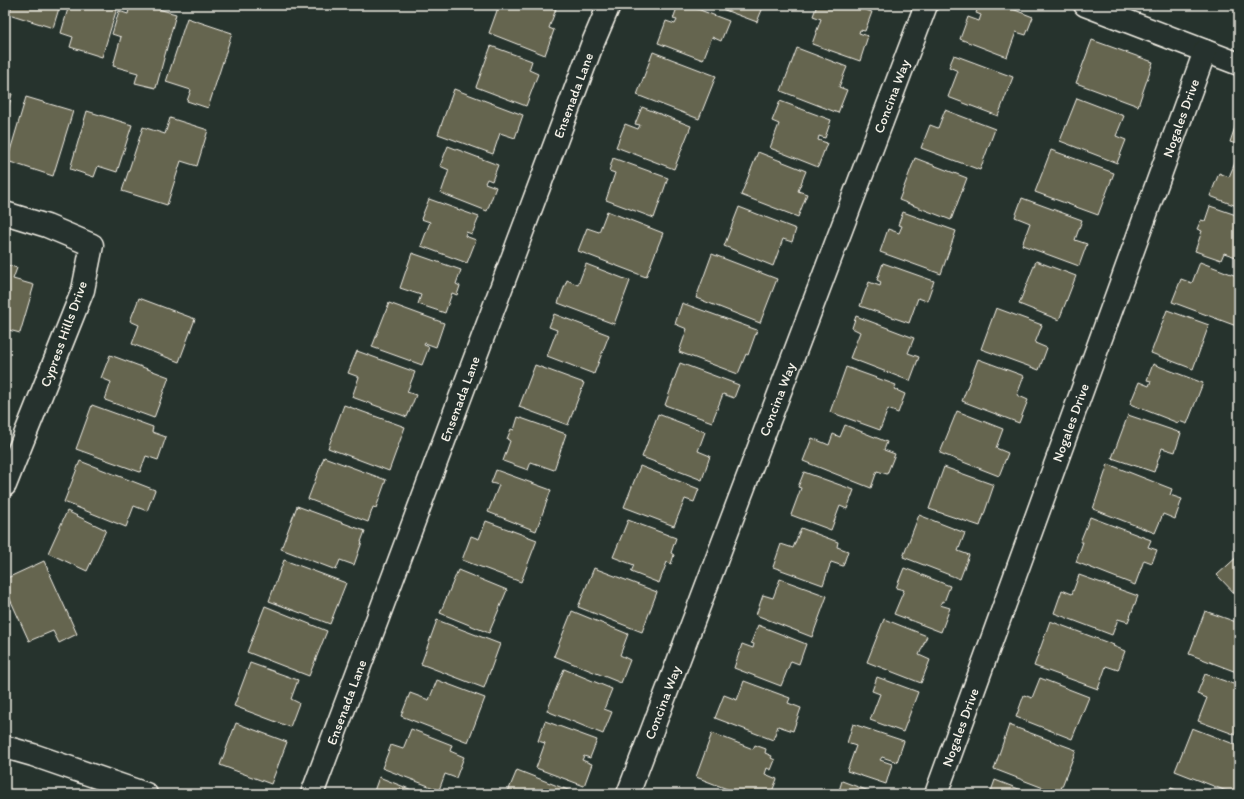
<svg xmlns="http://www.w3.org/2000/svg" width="1244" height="799" font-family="Itim,sans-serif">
	<rect width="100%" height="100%" fill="#26332d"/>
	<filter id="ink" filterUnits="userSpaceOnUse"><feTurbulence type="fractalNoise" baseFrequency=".025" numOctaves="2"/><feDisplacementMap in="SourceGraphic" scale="8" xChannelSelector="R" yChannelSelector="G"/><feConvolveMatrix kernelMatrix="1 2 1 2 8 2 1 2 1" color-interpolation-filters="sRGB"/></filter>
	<g filter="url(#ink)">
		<g fill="#656550" stroke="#f4f1e8">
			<path d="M 12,5 L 60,5 L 53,28 L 9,14 Z"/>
			<path d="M 69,5 L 118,5 L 102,57 L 70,47 L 73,37 L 61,33 Z"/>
			<path d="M 130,5 L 144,5 L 176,14 L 156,88 L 135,83 L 138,73 L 113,66 L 121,37 L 112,34 L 119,11 L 128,14 Z"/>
			<path d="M 499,5 L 546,5 L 556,9 L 549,28 L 554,30 L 545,55 L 489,33 Z"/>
			<path d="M 678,5 L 687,5 L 729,21 L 721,41 L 712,37 L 703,60 L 658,43 L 666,21 L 675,24 L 677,20 L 673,19 Z"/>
			<path d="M 711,5 L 764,5 L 757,22 Z"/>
			<path d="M 817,5 L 850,5 L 872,12 L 865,31 L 860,30 L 859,33 L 868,36 L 860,61 L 812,44 L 821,19 L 813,16 Z"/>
			<path d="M 979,5 L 1002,5 L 1033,17 L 1026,35 L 1016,32 L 1007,57 L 960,39 L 968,17 L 979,21 L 981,15 L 976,13 Z"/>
			<path d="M 187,18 L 232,33 L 208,108 L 187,101 L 191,90 L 166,82 Z"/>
			<path d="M 1092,40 L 1153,62 L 1138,106 L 1076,83 Z"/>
			<path d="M 491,46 L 532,61 L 529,70 L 538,74 L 526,106 L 476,87 Z"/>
			<path d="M 797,48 L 847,67 L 839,87 L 847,90 L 838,113 L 781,91 Z"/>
			<path d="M 653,52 L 716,76 L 699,119 L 637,95 Z"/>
			<path d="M 954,55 L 1013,77 L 998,116 L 948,97 L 958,71 L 949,67 Z"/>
			<path d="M 454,89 L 523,115 L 515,138 L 500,133 L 493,154 L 438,134 Z"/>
			<path d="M 5,92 L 12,94 L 5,120 Z"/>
			<path d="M 26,97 L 73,111 L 53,176 L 7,161 Z"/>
			<path d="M 1077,98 L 1124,116 L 1116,136 L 1126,140 L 1117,163 L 1060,141 Z"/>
			<path d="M 780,101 L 831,120 L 825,138 L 819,136 L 818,140 L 827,143 L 818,167 L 770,148 L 779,124 L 772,121 Z"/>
			<path d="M 642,107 L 691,126 L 674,169 L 616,147 L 625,124 L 638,129 L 640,125 L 635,124 Z"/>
			<path d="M 945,110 L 995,129 L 980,170 L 921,148 L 930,125 L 938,128 Z"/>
			<path d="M 87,111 L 132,125 L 117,172 L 98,166 L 94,177 L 70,169 Z"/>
			<path d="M 170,118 L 208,130 L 197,166 L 181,161 L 167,205 L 122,191 L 143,127 L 165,134 Z"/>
			<path d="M 1238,118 L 1239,118 L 1239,145 L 1230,142 Z"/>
			<path d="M 448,146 L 498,165 L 492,181 L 487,179 L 485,183 L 496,187 L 487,211 L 441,193 L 449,170 L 440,166 Z"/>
			<path d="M 1051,150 L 1114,173 L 1098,215 L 1035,192 Z"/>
			<path d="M 758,152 L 806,171 L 798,191 L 807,194 L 798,217 L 741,195 Z"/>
			<path d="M 613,158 L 668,178 L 654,218 L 606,200 L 615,173 L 609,171 Z"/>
			<path d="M 915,158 L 967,178 L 951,220 L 899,200 Z"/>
			<path d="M 1237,158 L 1239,159 L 1239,207 L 1210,196 L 1219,173 L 1229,177 Z"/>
			<path d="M 1022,198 L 1082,220 L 1075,240 L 1087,244 L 1079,266 L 1022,245 L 1030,223 L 1015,217 Z"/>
			<path d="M 429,199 L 479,217 L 472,234 L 466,232 L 465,236 L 476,240 L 467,263 L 421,246 L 430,222 L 421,219 Z"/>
			<path d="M 1210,206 L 1239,216 L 1239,258 L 1224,253 L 1221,260 L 1195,251 L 1202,231 L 1197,229 L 1201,220 L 1205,221 Z"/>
			<path d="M 739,207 L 796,229 L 792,242 L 783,239 L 773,266 L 724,246 Z"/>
			<path d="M 607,211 L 663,233 L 646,277 L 578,251 L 587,228 L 599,232 Z"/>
			<path d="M 903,212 L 956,231 L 941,274 L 880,252 L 888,229 L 899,233 L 902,226 L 898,225 Z"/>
			<path d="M 412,253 L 461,270 L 456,284 L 460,286 L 457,295 L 452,293 L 445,313 L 418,304 L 421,295 L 400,288 Z"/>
			<path d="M 712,254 L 777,279 L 760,323 L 696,298 Z"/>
			<path d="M 1036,261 L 1076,276 L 1059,320 L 1019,304 Z"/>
			<path d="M 1200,262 L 1239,277 L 1239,327 L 1172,302 L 1181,279 L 1192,283 Z"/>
			<path d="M 883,263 L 934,281 L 927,301 L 918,298 L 909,323 L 860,306 L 869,282 L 880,286 L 881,282 L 877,280 Z"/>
			<path d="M 5,264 L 17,268 L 13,279 L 34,285 L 20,333 L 5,329 Z"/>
			<path d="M 586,264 L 630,281 L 614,324 L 558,303 L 567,280 L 578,285 Z"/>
			<path d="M 139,298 L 195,319 L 179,362 L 132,344 L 139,325 L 130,321 Z"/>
			<path d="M 389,303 L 444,323 L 436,347 L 425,343 L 424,345 L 429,347 L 422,365 L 372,347 Z"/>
			<path d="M 682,303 L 757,330 L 748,355 L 746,354 L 738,374 L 679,352 L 687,329 L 675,324 Z"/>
			<path d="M 996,308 L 1042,325 L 1035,343 L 1047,348 L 1039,370 L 981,349 Z"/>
			<path d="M 1167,310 L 1209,325 L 1193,369 L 1151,353 Z"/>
			<path d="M 554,314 L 609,335 L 594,374 L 547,356 L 557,330 L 549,327 Z"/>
			<path d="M 856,316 L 914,338 L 908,353 L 919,357 L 910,381 L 850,358 L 860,332 L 852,328 Z"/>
			<path d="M 357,351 L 415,372 L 407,392 L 416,395 L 407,417 L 352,397 L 359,377 L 348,373 Z"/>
			<path d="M 110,355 L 169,377 L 154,418 L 105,400 L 111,382 L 101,378 Z"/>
			<path d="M 978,359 L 1024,376 L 1017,395 L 1028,400 L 1019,423 L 962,401 Z"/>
			<path d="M 680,363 L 739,385 L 734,398 L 723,394 L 712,422 L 665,405 Z"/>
			<path d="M 1153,364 L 1203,383 L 1187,424 L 1179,421 L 1178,423 L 1130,404 L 1139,382 L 1149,386 L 1151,381 L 1147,380 Z"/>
			<path d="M 535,365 L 584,383 L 568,425 L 519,407 Z"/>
			<path d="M 846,367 L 896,385 L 894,389 L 905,394 L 898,413 L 888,409 L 880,430 L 830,412 Z"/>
			<path d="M 92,405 L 153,427 L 152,432 L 166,437 L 158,460 L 146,456 L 140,472 L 76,449 Z"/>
			<path d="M 344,405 L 405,427 L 389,471 L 328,448 Z"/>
			<path d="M 957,411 L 1003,429 L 996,448 L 1008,453 L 999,476 L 940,453 Z"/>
			<path d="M 658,414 L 705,432 L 698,451 L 710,456 L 702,480 L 642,457 Z"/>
			<path d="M 1128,415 L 1181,433 L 1175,452 L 1162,448 L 1154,472 L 1112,458 Z"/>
			<path d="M 518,417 L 566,434 L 554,470 L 531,462 L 528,470 L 503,461 L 510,441 L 507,439 L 511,429 L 514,430 Z"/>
			<path d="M 845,425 L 887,442 L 884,450 L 895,454 L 887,474 L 877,471 L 871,488 L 803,461 L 812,438 L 829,445 L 833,434 L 840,437 Z"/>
			<path d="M 324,457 L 386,480 L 376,508 L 373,507 L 368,522 L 308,499 Z"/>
			<path d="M 80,461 L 155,490 L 147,511 L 134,506 L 126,527 L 64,502 Z"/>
			<path d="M 1108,464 L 1172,489 L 1170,495 L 1182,499 L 1175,519 L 1163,514 L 1155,533 L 1093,509 Z"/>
			<path d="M 640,466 L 699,489 L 694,502 L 685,499 L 674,526 L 624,507 Z"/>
			<path d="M 944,467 L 994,485 L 980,526 L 929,509 Z"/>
			<path d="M 496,470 L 551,490 L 536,531 L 488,512 L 499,485 L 491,483 Z"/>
			<path d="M 804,472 L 854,490 L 847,509 L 840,506 L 831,530 L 791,515 L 801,488 L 798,487 Z"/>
			<path d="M 297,506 L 365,531 L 361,542 L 362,542 L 354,565 L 340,560 L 336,570 L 281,549 Z"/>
			<path d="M 67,511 L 106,530 L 87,571 L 48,553 Z"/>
			<path d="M 919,515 L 965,533 L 958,551 L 969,555 L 960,579 L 903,557 Z"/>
			<path d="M 1090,517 L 1151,540 L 1148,547 L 1157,550 L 1152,563 L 1144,560 L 1135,585 L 1076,562 L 1083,542 L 1080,542 Z"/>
			<path d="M 628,520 L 676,538 L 671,553 L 674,555 L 671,564 L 667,562 L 659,583 L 631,572 L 634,565 L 613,557 Z"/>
			<path d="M 486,521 L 537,540 L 521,582 L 462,560 L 471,536 L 479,539 Z"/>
			<path d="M 801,528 L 838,542 L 837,547 L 848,551 L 843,566 L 831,562 L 823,585 L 773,567 L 781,544 L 793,548 Z"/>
			<path d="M 1239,555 L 1239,598 L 1217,575 Z"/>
			<path d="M 284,560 L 346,583 L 330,624 L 269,601 Z"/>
			<path d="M 44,561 L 77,634 L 59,643 L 53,631 L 29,641 L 5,588 L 5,579 Z"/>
			<path d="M 594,568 L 657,592 L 642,632 L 578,607 Z"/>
			<path d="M 904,568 L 950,586 L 944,602 L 942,601 L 940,605 L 950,608 L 941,632 L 894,614 L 904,590 L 896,588 Z"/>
			<path d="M 458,570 L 507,590 L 489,633 L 440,613 Z"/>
			<path d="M 1079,575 L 1138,596 L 1128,622 L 1118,619 L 1112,635 L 1054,613 L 1062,590 L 1072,594 Z"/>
			<path d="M 780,579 L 827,596 L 812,637 L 756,615 L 763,595 L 773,598 Z"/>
			<path d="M 265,606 L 327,631 L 309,676 L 247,652 Z"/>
			<path d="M 572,611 L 628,634 L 620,655 L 630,660 L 621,683 L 554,656 Z"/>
			<path d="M 1205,611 L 1239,623 L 1239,673 L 1189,654 Z"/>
			<path d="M 884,619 L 927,636 L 919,655 L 930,660 L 921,683 L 867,662 Z"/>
			<path d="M 437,620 L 500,644 L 484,688 L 421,664 Z"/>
			<path d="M 1050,621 L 1114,645 L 1113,646 L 1125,651 L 1118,670 L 1106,666 L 1098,689 L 1034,666 Z"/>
			<path d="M 758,625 L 806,644 L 799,664 L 791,661 L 781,686 L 734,668 L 742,644 L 753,648 L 754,644 L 751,643 Z"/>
			<path d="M 250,663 L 298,680 L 291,699 L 299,703 L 290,727 L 234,706 Z"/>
			<path d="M 564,669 L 612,689 L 604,709 L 612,712 L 603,734 L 547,711 Z"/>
			<path d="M 1205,674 L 1239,686 L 1239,736 L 1198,721 L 1207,698 L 1197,694 Z"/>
			<path d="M 877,677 L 918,692 L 903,732 L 870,720 L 880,694 L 872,691 Z"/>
			<path d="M 1040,678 L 1089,697 L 1072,739 L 1016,717 L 1024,695 L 1032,698 Z"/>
			<path d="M 437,680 L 485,698 L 468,742 L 401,716 L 410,693 L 429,700 Z"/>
			<path d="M 744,681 L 790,698 L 788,703 L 801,708 L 793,731 L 778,726 L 773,740 L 715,718 L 724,695 L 737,700 Z"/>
			<path d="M 545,721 L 597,740 L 590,758 L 584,756 L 582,760 L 592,764 L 584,786 L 536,768 L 545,743 L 538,741 Z"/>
			<path d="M 236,723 L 287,742 L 271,784 L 220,765 Z"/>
			<path d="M 853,724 L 904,741 L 897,762 L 882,757 L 880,760 L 892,764 L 886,784 L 847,771 L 856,746 L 847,743 Z"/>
			<path d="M 1009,725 L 1076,750 L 1059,794 L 994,769 Z"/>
			<path d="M 1192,728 L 1239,746 L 1239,794 L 1234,794 L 1175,771 Z"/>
			<path d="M 411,729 L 452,745 L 450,751 L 464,757 L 456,778 L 445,774 L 439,790 L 382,768 L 391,745 L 403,749 Z"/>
			<path d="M 712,733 L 753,749 L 755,745 L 766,749 L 765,753 L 772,756 L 771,758 L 775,760 L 771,770 L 767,768 L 765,774 L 777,779 L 771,794 L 740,794 L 696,777 Z"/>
			<path d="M 517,770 L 578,794 L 507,794 Z"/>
			<path d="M 379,777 L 422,794 L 373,794 Z"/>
			<path d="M 995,780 L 1032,794 L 990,794 Z"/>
			<path d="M 842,781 L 877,794 L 838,794 Z"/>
			<path d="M 1171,788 L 1187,794 L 1168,794 Z"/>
		</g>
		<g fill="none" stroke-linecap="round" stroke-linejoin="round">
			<g stroke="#f4f1e8" stroke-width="25">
				<g id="minor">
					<path d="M 1085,5 L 1239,64"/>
					<path d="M 5,213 L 47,226 L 92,245 L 83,290 L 5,485"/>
					<path id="s1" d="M 312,794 L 592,45 L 609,5"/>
					<path id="s2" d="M 628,794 L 926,5"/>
					<path id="s3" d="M 936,794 L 1205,51"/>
				</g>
			</g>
			<g stroke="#f4f1e8" stroke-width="25">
				<path id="tertiary" d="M 5,747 L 33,755 L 146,794"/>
			</g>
			<use href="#minor" stroke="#26332d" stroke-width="22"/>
			<use href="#tertiary" stroke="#26332d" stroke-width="22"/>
		</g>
	</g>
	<g text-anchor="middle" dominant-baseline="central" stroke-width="3" stroke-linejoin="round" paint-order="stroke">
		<g font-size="14" fill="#f4f1e8" stroke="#26332d">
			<text stroke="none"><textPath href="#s1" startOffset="746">Ensenada Lane</textPath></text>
			<text stroke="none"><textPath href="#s2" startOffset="746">Concina Way</textPath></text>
			<text stroke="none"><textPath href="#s3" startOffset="719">Nogales Drive</textPath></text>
			<text transform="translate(64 334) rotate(-70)">Cypress Hills Drive</text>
			<text stroke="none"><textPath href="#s1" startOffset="422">Ensenada Lane</textPath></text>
			<text stroke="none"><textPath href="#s2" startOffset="422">Concina Way</textPath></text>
			<text stroke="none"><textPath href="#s3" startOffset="395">Nogales Drive</textPath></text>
			<text stroke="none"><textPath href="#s1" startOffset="98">Ensenada Lane</textPath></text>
			<text stroke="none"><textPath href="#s2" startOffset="98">Concina Way</textPath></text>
			<text stroke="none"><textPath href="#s3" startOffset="71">Nogales Drive</textPath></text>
		</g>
	</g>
	<rect width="1244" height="799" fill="none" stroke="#26332d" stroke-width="20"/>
	<rect x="10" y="10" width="1224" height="779" fill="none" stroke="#f4f1e8" stroke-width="1.5" filter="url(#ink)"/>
</svg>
